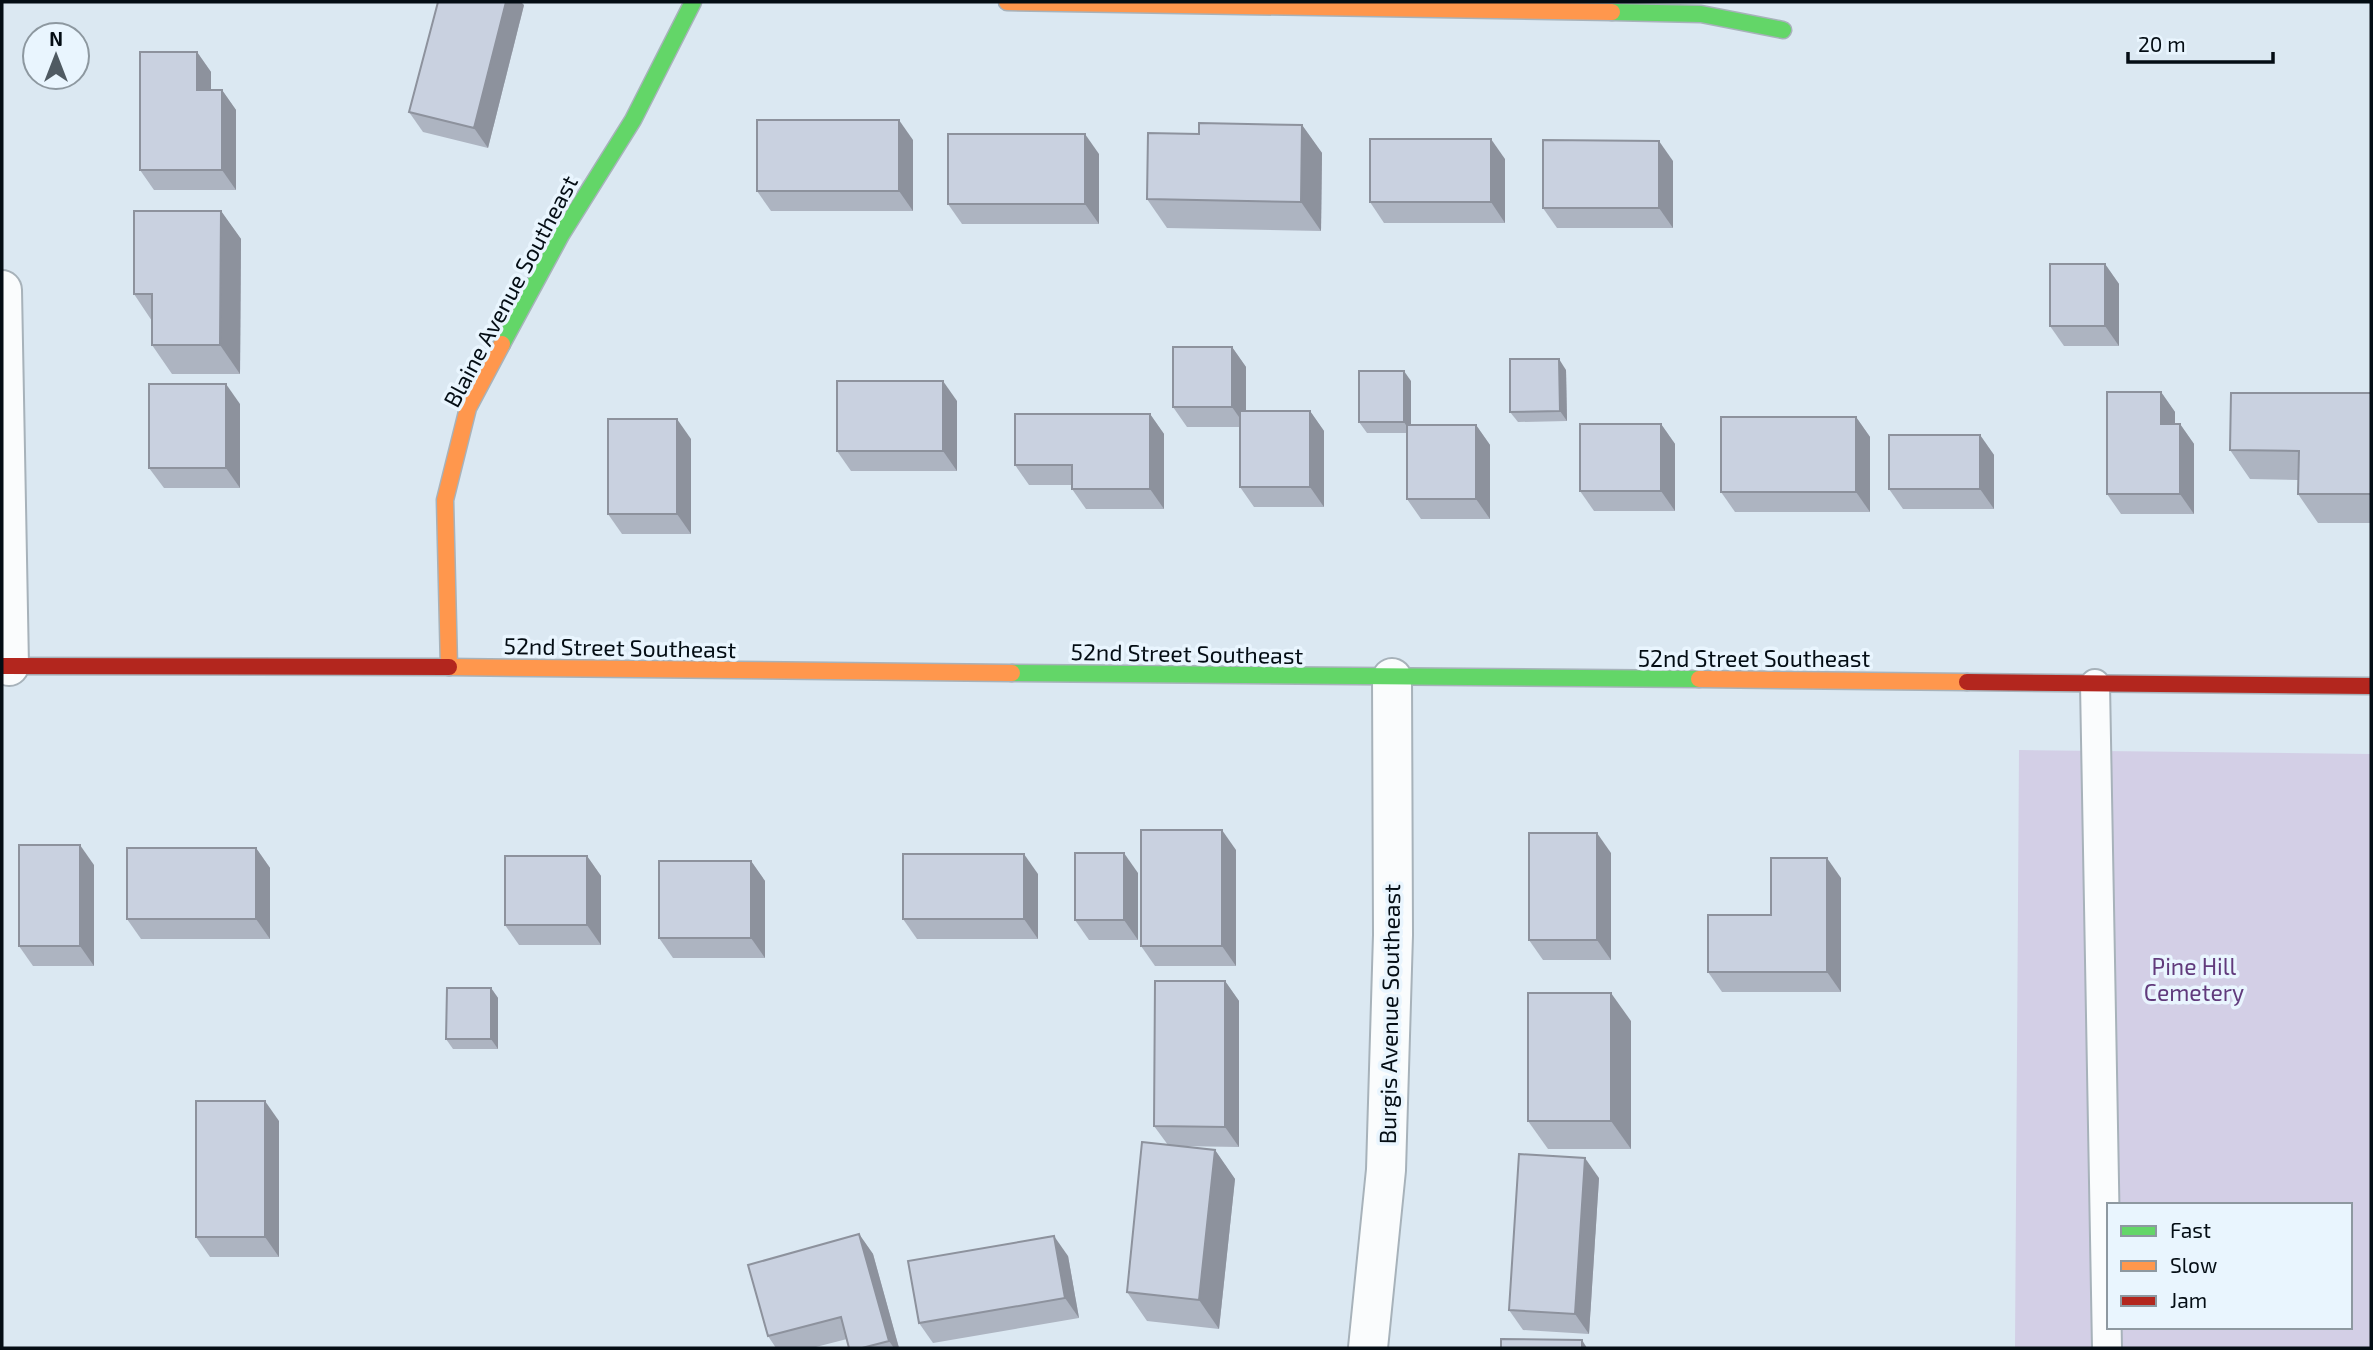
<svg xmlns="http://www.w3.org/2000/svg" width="2373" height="1350" font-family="'Exo 2',sans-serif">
	<rect width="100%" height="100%" fill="#dbe8f2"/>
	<path fill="#d3cfe6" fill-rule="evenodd" d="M 2019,750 L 2371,754 L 2371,1348 L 2015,1348 ZM 2109,1205 L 2350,1205 L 2350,1327 L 2109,1327 Z"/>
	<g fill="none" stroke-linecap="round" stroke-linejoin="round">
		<g stroke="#a7b2ba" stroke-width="32">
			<path id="lane" d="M 2095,684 L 2107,1348"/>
		</g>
		<g stroke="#a7b2ba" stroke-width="42">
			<g id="street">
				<path d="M 2,290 L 9,666"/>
				<path d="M 1368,1348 L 1386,1170 L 1393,935 L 1392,678"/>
			</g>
		</g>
		<g stroke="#a7b2ba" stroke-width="19">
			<g id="fast">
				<path d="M 1612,12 L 1701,14 L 1783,30"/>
				<path d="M 502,344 L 561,235 L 633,120 L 693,2"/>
				<path d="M 1012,673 L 1699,679"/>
			</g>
		</g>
		<g stroke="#a7b2ba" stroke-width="19">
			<g id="slow">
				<path d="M 1007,2 L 1612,12"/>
				<path d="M 449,667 L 1012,673"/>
				<path d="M 449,667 L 445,500 L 468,408 L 502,344"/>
				<path d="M 1699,679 L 1967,682"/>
			</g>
		</g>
		<g stroke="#a7b2ba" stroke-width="19">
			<g id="jam">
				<path d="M 2,666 L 449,667"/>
				<path d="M 1967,682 L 2371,686"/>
			</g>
		</g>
		<use href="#lane" stroke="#fafcfd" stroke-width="28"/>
		<use href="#street" stroke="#fafcfd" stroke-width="38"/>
		<use href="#fast" stroke="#63d668" stroke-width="16"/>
		<use href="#slow" stroke="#ff974d" stroke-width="16"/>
		<use href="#jam" stroke="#b3261e" stroke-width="16"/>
	</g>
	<g fill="#adb4c1">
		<path d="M 524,5 L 488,148 L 423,132 L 409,112 Z"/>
		<path d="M 197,52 L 211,72 L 211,90 L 222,90 L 236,110 L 236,190 L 154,190 L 140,170 Z"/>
		<path d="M 1302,125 L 1322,153 L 1321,231 L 1167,228 L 1147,199 L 1199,134 Z"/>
		<path d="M 913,140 L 913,211 L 771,211 L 757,191 Z"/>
		<path d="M 1099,154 L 1099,224 L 962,224 L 948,204 Z"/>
		<path d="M 1505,159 L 1505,223 L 1384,223 L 1370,202 Z"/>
		<path d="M 1673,161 L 1673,228 L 1557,228 L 1543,208 Z"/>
		<path d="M 221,211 L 241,239 L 240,374 L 172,374 L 152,345 L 152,321 L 134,294 Z"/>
		<path d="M 2105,264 L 2119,284 L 2119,346 L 2064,346 L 2050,326 Z"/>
		<path d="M 1232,347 L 1246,367 L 1246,411 L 1310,411 L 1324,431 L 1324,507 L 1254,507 L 1240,487 L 1240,427 L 1187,427 L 1173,407 Z"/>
		<path d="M 1566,370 L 1567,421 L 1518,422 L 1510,412 Z"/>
		<path d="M 1411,381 L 1411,425 L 1476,425 L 1490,445 L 1490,519 L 1421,519 L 1407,499 L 1407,433 L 1367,433 L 1359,422 Z"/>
		<path d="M 2161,392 L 2175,412 L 2175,424 L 2180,424 L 2194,444 L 2194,514 L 2121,514 L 2107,494 Z"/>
		<path d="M 2371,393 L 2371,523 L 2318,523 L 2298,494 L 2298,480 L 2250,479 L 2230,450 Z"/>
		<path d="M 957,401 L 957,471 L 851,471 L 837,451 Z"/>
		<path d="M 240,404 L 240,488 L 164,488 L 149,468 Z"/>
		<path d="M 1150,414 L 1164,434 L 1164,509 L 1086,509 L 1072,489 L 1072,485 L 1029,485 L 1015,465 Z"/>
		<path d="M 1856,417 L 1870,437 L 1870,512 L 1735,512 L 1721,492 Z"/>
		<path d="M 1661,424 L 1675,444 L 1675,511 L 1594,511 L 1580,491 Z"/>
		<path d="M 1980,435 L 1994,455 L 1994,509 L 1903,509 L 1889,489 Z"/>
		<path d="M 691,439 L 691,534 L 622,534 L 608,514 Z"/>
		<path d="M 256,848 L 270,868 L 270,939 L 141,939 L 127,919 Z"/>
		<path d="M 1236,850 L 1236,966 L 1155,966 L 1141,946 Z"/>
		<path d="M 1611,853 L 1611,960 L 1543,960 L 1529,940 Z"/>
		<path d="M 587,856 L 601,876 L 601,945 L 519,945 L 505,925 Z"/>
		<path d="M 751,861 L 765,881 L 765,958 L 673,958 L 659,938 Z"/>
		<path d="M 94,865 L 94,966 L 33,966 L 19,946 Z"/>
		<path d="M 1138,873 L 1138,940 L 1089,940 L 1075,920 Z"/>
		<path d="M 1038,874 L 1038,939 L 917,939 L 903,919 Z"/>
		<path d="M 1841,878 L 1841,992 L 1722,992 L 1708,972 L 1771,915 Z"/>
		<path d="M 1225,981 L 1239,1001 L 1239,1147 L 1177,1146 L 1215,1150 L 1235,1179 L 1219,1329 L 1147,1321 L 1127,1292 L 1168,1145 L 1154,1126 Z"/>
		<path d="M 491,988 L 498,998 L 498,1049 L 453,1049 L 446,1039 Z"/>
		<path d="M 1631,1021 L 1631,1149 L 1548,1149 L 1528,1121 Z"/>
		<path d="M 279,1121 L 279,1257 L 210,1257 L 196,1237 Z"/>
		<path d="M 1599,1178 L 1589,1334 L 1523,1330 L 1509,1310 Z"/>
		<path d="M 859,1234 L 873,1254 L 899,1348 L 849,1348 L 847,1339 L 812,1348 L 776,1348 L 768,1336 Z"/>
		<path d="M 1068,1256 L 1079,1318 L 933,1343 L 919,1323 Z"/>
	</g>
	<g fill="#8d929d">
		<path d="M 506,2 L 521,2 L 524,5 L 488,148 L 474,128 Z"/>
		<path d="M 197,52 L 211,72 L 211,110 L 197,90 Z"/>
		<path d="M 222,90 L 236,110 L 236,190 L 222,170 Z"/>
		<path d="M 899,120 L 913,140 L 913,211 L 899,191 Z"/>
		<path d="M 1302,125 L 1322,153 L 1321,231 L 1301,202 Z"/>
		<path d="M 1085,134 L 1099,154 L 1099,224 L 1085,204 Z"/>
		<path d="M 1491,139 L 1505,159 L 1505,223 L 1491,202 Z"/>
		<path d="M 1659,141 L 1673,161 L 1673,228 L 1659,208 Z"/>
		<path d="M 221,211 L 241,239 L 240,374 L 220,345 Z"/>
		<path d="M 2105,264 L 2119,284 L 2119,346 L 2105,326 Z"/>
		<path d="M 1232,347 L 1246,367 L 1246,427 L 1232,407 Z"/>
		<path d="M 1559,359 L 1566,370 L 1567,421 L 1560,411 Z"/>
		<path d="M 1404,371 L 1411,381 L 1411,433 L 1404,422 Z"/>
		<path d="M 943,381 L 957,401 L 957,471 L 943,451 Z"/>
		<path d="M 226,384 L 240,404 L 240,488 L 226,468 Z"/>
		<path d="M 2161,392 L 2175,412 L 2175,444 L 2161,424 Z"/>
		<path d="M 1310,411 L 1324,431 L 1324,507 L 1310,487 Z"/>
		<path d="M 1150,414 L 1164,434 L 1164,509 L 1150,489 Z"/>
		<path d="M 1856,417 L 1870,437 L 1870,512 L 1856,492 Z"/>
		<path d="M 677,419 L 691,439 L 691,534 L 677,514 Z"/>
		<path d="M 1661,424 L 1675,444 L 1675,511 L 1661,491 Z"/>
		<path d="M 2180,424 L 2194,444 L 2194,514 L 2180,494 Z"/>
		<path d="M 1476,425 L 1490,445 L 1490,519 L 1476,499 Z"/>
		<path d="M 1980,435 L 1994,455 L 1994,509 L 1980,489 Z"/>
		<path d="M 1222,830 L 1236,850 L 1236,966 L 1222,946 Z"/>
		<path d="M 1597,833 L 1611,853 L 1611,960 L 1597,940 Z"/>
		<path d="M 80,845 L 94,865 L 94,966 L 80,946 Z"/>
		<path d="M 256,848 L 270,868 L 270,939 L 256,919 Z"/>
		<path d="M 1124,853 L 1138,873 L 1138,940 L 1124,920 Z"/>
		<path d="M 1024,854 L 1038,874 L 1038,939 L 1024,919 Z"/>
		<path d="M 587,856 L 601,876 L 601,945 L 587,925 Z"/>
		<path d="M 1827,858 L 1841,878 L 1841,992 L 1827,972 Z"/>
		<path d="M 751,861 L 765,881 L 765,958 L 751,938 Z"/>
		<path d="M 1225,981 L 1239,1001 L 1239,1147 L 1225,1127 Z"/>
		<path d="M 491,988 L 498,998 L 498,1049 L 491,1039 Z"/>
		<path d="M 1611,993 L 1631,1021 L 1631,1149 L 1611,1121 Z"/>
		<path d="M 265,1101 L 279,1121 L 279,1257 L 265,1237 Z"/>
		<path d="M 1215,1150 L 1235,1179 L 1219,1329 L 1199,1300 Z"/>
		<path d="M 1585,1158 L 1599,1178 L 1589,1334 L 1575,1314 Z"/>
		<path d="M 859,1234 L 873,1254 L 899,1348 L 894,1348 L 889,1341 Z"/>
		<path d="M 1054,1236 L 1068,1256 L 1079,1318 L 1065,1298 Z"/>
		<path d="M 1582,1340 L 1587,1348 L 1582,1348 Z"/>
	</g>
	<g fill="#c9d1e0" stroke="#8d929d" stroke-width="2">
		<path d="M 438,2 L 506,2 L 474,128 L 409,112 Z"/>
		<path d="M 140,52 L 197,52 L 197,90 L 222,90 L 222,170 L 140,170 Z"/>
		<rect x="757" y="120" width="142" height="71"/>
		<path d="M 1199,123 L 1302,125 L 1301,202 L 1147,199 L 1148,133 L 1199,134 Z"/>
		<rect x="948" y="134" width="137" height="70"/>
		<rect x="1370" y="139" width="121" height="63"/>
		<path d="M 1543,140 L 1659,141 L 1659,208 L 1543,208 Z"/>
		<path d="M 134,211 L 221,211 L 220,345 L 152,345 L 152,294 L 134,294 Z"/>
		<rect x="2050" y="264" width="55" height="62"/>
		<rect x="1173" y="347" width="59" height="60"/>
		<path d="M 1510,359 L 1559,359 L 1560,411 L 1510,412 Z"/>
		<rect x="1359" y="371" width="45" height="51"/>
		<rect x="837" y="381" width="106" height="70"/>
		<rect x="149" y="384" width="77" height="84"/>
		<path d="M 2107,392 L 2161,392 L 2161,424 L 2180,424 L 2180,494 L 2107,494 Z"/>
		<path d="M 2231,393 L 2371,393 L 2371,494 L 2298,494 L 2299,451 L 2230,450 Z"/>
		<rect x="1240" y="411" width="70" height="76"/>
		<path d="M 1015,414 L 1150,414 L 1150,489 L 1072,489 L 1072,465 L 1015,465 Z"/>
		<rect x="1721" y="417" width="135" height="75"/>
		<rect x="608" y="419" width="69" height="95"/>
		<rect x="1580" y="424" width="81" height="67"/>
		<rect x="1407" y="425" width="69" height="74"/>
		<rect x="1889" y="435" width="91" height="54"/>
		<rect x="1141" y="830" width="81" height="116"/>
		<rect x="1529" y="833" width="68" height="107"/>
		<rect x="19" y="845" width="61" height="101"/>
		<rect x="127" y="848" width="129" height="71"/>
		<rect x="1075" y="853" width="49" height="67"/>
		<rect x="903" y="854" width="121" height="65"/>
		<rect x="505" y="856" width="82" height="69"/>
		<path d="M 1771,858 L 1827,858 L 1827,972 L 1708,972 L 1708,915 L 1771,915 Z"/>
		<rect x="659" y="861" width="92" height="77"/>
		<path d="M 1155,981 L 1225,981 L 1225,1127 L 1154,1126 Z"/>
		<path d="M 447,988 L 491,988 L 491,1039 L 446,1039 Z"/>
		<rect x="1528" y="993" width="83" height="128"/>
		<rect x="196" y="1101" width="69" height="136"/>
		<path d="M 1142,1142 L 1215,1150 L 1199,1300 L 1127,1292 Z"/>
		<path d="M 1519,1154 L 1585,1158 L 1575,1314 L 1509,1310 Z"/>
		<path d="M 859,1234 L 889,1341 L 862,1348 L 849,1348 L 841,1317 L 768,1336 L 748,1265 Z"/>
		<path d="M 1054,1236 L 1065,1298 L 919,1323 L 908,1261 Z"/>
		<path d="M 1501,1339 L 1582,1340 L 1582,1348 L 1501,1348 Z"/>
	</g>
	<g text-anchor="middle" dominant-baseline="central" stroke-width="7" stroke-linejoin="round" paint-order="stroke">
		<g font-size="23" fill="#040d14" stroke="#e9f5fe">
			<text transform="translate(510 291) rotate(-62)">Blaine Avenue Southeast</text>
			<text transform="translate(620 647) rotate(1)">52nd Street Southeast</text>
			<text transform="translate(1187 653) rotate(1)">52nd Street Southeast</text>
			<text x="1754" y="658">52nd Street Southeast</text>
			<text transform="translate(1389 1014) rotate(-89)">Burgis Avenue Southeast</text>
		</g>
		<g font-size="23" fill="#613b7c" stroke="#e9f5fe">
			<text x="2194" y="966">Pine Hill<tspan x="2194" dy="26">Cemetery</tspan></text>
		</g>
	</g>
	<rect width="2373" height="1350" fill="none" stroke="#040d14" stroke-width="7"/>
	<rect x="2107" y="1203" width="245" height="126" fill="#e9f5fe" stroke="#8d98a0" stroke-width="2"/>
	<rect x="2121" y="1226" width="35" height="10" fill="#63d668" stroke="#8d98a0" stroke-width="2"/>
	<text x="2170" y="1238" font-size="21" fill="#040d14">Fast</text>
	<rect x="2121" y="1261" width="35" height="10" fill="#ff974d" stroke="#8d98a0" stroke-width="2"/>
	<text x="2170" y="1273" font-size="21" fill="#040d14">Slow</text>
	<rect x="2121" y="1296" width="35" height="10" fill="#b3261e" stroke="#8d98a0" stroke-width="2"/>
	<text x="2170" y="1308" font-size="21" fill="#040d14">Jam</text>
	<g transform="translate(56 56)"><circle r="33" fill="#e9f5fe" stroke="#8d98a0" stroke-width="2"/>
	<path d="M0-5L12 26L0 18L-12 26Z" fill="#4f5a62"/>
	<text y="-10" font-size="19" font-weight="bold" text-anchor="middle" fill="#040d14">N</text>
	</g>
	<path d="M2128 52v10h145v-10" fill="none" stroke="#040d14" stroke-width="3.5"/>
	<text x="2138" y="52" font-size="21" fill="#040d14" stroke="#e9f5fe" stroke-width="5" paint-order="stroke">20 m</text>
</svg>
